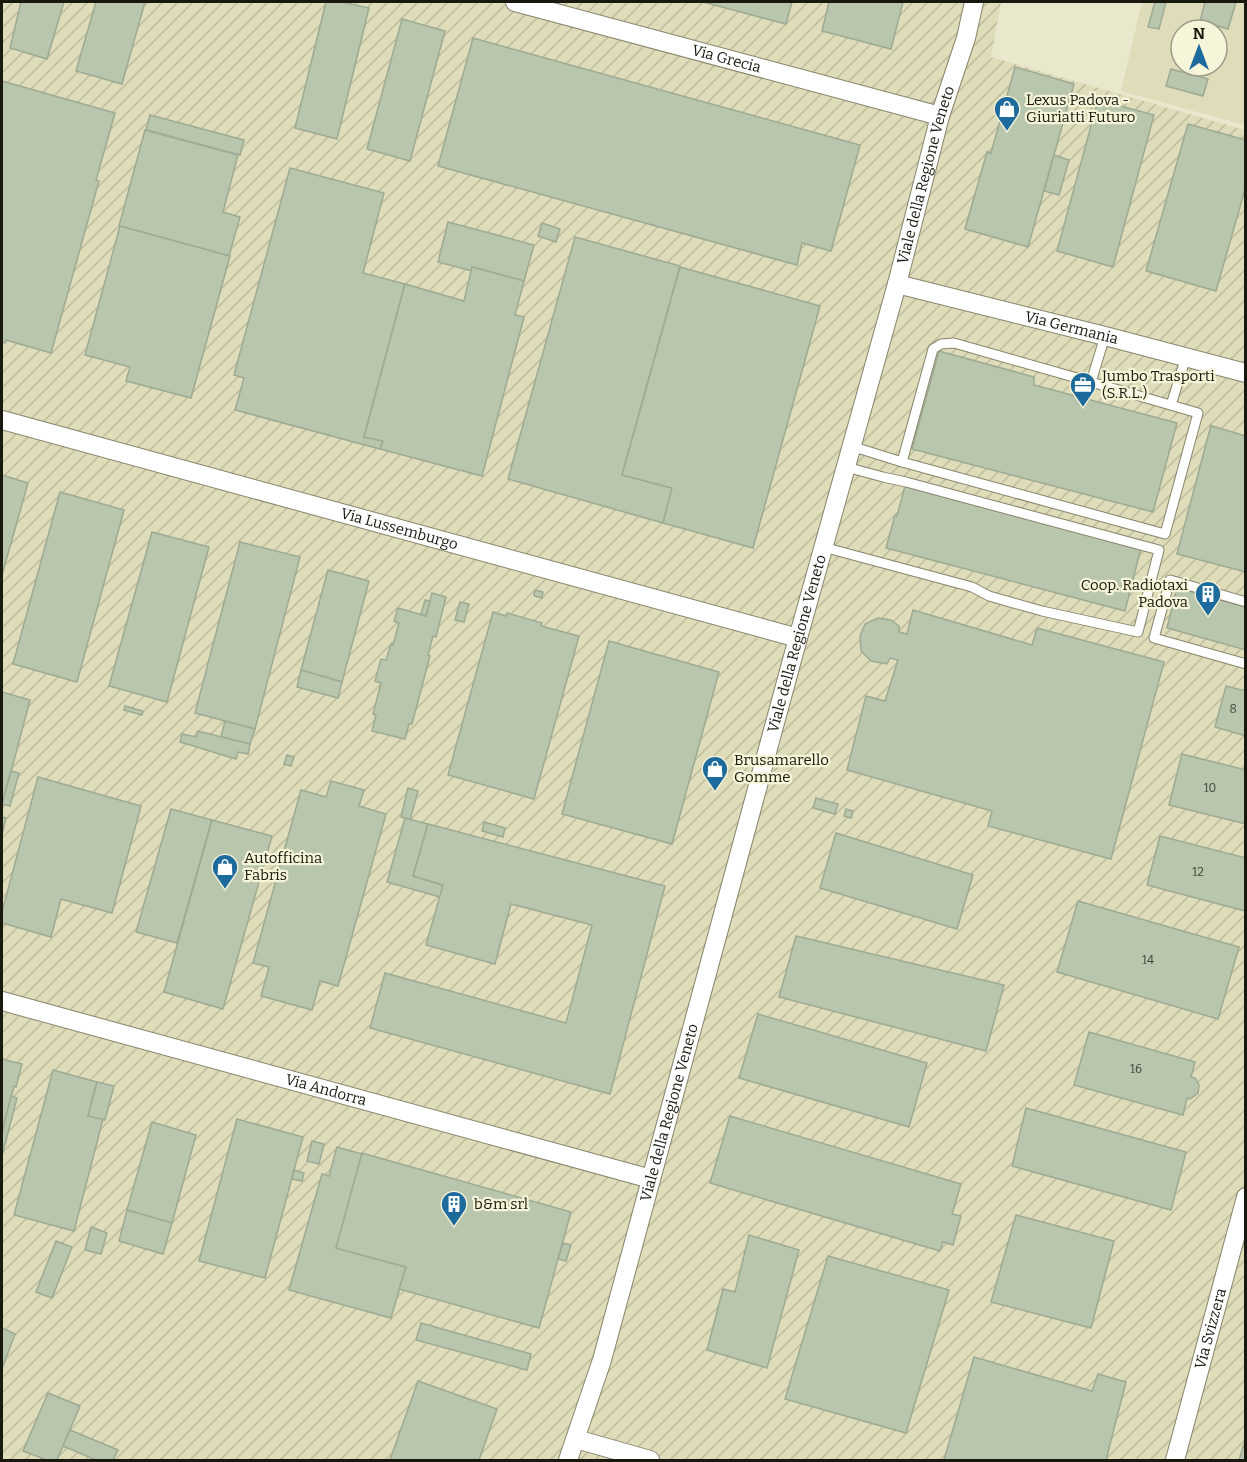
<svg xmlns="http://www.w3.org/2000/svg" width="1247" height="1462" font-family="Bitter,serif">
	<defs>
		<pattern id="industrial-furrows" width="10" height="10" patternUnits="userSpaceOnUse" patternTransform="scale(1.5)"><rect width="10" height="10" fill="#dfdcb9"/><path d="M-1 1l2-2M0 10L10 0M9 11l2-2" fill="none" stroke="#bfbc9e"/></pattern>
	</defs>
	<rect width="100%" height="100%" fill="#e9e7cc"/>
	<path fill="#dfdcb9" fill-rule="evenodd" d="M 1142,2 L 1245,2 L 1245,125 L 1121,91 ZM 1181,30 L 1217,30 L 1217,66 L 1181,66 Z"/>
	<path fill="url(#industrial-furrows)" d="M 2,2 L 1001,2 L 991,57 L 1245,130 L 1245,1460 L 2,1460 Z"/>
	<g fill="#b9c6ae" stroke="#9daa93" stroke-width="1.5">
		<path d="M 21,2 L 64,2 L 47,59 L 10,48 Z"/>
		<path d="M 96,2 L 145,2 L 122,84 L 76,71 Z"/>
		<path d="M 326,2 L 342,2 L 369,8 L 337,139 L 295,128 Z"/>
		<path d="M 703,2 L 792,2 L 786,24 Z"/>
		<path d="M 829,2 L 903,2 L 891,49 L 822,31 Z"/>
		<path d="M 1155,2 L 1166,2 L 1159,29 L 1148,27 Z"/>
		<path d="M 1205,2 L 1236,2 L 1228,29 L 1200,21 Z"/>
		<path d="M 402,19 L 445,31 L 410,161 L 367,149 Z"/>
		<path d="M 473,38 L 860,145 L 831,251 L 802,243 L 797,265 L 438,166 Z"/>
		<path d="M 1015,67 L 1074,84 L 1028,247 L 965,229 L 987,152 L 991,153 Z"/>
		<path d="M 1171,69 L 1208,79 L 1203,96 L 1166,86 Z"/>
		<path d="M 2,81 L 115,113 L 96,180 L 99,181 L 51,353 L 6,340 L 5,343 L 2,342 Z"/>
		<path d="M 1098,100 L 1154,115 L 1113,267 L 1057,251 Z"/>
		<path d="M 150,115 L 244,140 L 240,155 L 146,130 Z"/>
		<path d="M 1188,124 L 1246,140 L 1246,186 L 1216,291 L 1146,271 Z"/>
		<path d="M 145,130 L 238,155 L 223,212 L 240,217 L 229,256 L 119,226 Z"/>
		<path d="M 1054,155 L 1069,160 L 1059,195 L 1044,191 Z"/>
		<path d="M 290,168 L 384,193 L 363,273 L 405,284 L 364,437 L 383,441 L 380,449 L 235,410 L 244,378 L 234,375 Z"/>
		<path d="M 448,222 L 534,245 L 524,281 L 472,267 L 472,271 L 438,262 Z"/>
		<path d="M 542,223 L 560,229 L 556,242 L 538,236 Z"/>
		<path d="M 120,226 L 230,256 L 191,398 L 126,381 L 130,367 L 85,355 Z"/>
		<path d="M 575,237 L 680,266 L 622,475 L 672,488 L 663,523 L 508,479 Z"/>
		<path d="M 472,267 L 524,281 L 515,315 L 524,317 L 482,476 L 380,449 L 383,441 L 364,437 L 405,284 L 464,301 Z"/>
		<path d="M 680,267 L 820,306 L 753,548 L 663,523 L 672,488 L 622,475 Z"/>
		<path d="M 939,351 L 1034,377 L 1034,385 L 1177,423 L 1153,512 L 912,449 Z"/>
		<path d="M 1211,425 L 1212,426 L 1246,436 L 1246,572 L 1177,554 Z"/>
		<path d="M 2,475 L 28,483 L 2,575 Z"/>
		<path d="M 905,486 L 1141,548 L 1125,611 L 886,548 L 895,515 L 897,516 Z"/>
		<path d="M 60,492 L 124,510 L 77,682 L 13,664 Z"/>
		<path d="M 152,532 L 209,547 L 167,702 L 109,686 Z"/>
		<path d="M 240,542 L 300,557 L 255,729 L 195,713 Z"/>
		<path d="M 328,570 L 369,581 L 342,682 L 301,670 Z"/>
		<path d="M 1177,588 L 1246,607 L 1246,650 L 1167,628 Z"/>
		<path d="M 535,590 L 543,592 L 542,598 L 534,596 Z"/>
		<path d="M 432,593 L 446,597 L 436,637 L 433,636 L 428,655 L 430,656 L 412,724 L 409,724 L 405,739 L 372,731 L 376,715 L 373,714 L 381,683 L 375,681 L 381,659 L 386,660 L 391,644 L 393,645 L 399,623 L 394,621 L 398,608 L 426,616 Z"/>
		<path d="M 425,600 L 430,601 L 426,616 L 421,614 Z"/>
		<path d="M 460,602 L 469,604 L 464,622 L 455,620 Z"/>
		<path d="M 913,610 L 1032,645 L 1037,628 L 1164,662 L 1111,859 L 988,826 L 992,811 L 847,770 L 866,696 L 885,701 L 898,660 L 890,658 L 887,664 L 871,661 L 861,651 L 860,636 L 865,624 L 878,618 L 891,620 L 899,626 L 899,632 L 907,634 Z"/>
		<path d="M 493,612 L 506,616 L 507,613 L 542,623 L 541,626 L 579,636 L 534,799 L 448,775 Z"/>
		<path d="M 609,641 L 719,672 L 672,844 L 562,814 Z"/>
		<path d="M 301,670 L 342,682 L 338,698 L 297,687 Z"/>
		<path d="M 1226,686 L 1246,691 L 1246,736 L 1215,727 Z"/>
		<path d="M 2,692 L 30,700 L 2,806 Z"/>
		<path d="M 125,706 L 143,711 L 142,715 L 124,710 Z"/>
		<path d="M 225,721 L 255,729 L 250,744 L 221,737 Z"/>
		<path d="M 198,731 L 250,744 L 248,754 L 238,752 L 236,759 L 180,742 L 182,734 L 196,737 Z"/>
		<path d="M 1182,754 L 1246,770 L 1246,824 L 1169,805 Z"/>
		<path d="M 287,755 L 294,757 L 291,766 L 284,764 Z"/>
		<path d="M 11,771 L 19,773 L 10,806 L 2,804 Z"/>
		<path d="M 38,777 L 141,806 L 112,913 L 61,899 L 51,937 L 2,923 L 2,912 Z"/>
		<path d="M 331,781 L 364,790 L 359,806 L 386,814 L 338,986 L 320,981 L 312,1010 L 261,996 L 269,967 L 253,963 L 301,790 L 326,797 Z"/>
		<path d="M 408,788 L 418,791 L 410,820 L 401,817 Z"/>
		<path d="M 816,798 L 838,804 L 835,814 L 813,808 Z"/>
		<path d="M 171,809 L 212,820 L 177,943 L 136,932 Z"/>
		<path d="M 846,809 L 853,811 L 851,818 L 844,816 Z"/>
		<path d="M 2,817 L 6,818 L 2,835 Z"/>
		<path d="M 405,818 L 428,824 L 413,876 L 443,885 L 440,897 L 387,882 Z"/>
		<path d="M 212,820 L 272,836 L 223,1009 L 164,992 Z"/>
		<path d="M 484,822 L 505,828 L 503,837 L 482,831 Z"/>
		<path d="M 428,824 L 665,886 L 610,1094 L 370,1028 L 385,973 L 566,1023 L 592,925 L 511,904 L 495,964 L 426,945 L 443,885 L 413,876 Z"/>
		<path d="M 836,833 L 973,875 L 957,929 L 820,888 Z"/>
		<path d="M 1160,836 L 1246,858 L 1245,911 L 1147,885 Z"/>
		<path d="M 1078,901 L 1239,947 L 1218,1019 L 1057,972 Z"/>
		<path d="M 796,936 L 1004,985 L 986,1051 L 779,997 Z"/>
		<path d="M 758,1014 L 927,1063 L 909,1127 L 739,1078 Z"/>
		<path d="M 1089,1032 L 1195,1062 L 1191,1077 L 1195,1078 L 1199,1085 L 1198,1093 L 1190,1099 L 1187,1098 L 1183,1115 L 1074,1085 Z"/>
		<path d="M 2,1059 L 22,1064 L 16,1087 L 14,1086 L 2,1133 Z"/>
		<path d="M 53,1070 L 97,1082 L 88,1116 L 103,1119 L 74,1231 L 14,1215 Z"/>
		<path d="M 97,1082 L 114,1086 L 105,1120 L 88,1116 Z"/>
		<path d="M 11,1096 L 17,1098 L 2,1156 L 2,1133 Z"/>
		<path d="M 1026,1108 L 1186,1152 L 1171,1210 L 1012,1166 Z"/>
		<path d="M 730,1116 L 961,1184 L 952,1214 L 961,1216 L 953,1245 L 943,1242 L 940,1251 L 710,1183 Z"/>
		<path d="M 237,1119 L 303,1137 L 265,1278 L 199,1261 Z"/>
		<path d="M 152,1122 L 196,1135 L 172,1223 L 127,1210 Z"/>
		<path d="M 312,1141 L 324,1144 L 319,1164 L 307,1161 Z"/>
		<path d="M 337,1147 L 362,1154 L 336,1248 L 406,1267 L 391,1318 L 289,1290 L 322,1174 L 329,1176 Z"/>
		<path d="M 362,1153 L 571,1212 L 539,1328 L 399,1289 L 406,1267 L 336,1248 Z"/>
		<path d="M 294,1170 L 304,1173 L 302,1181 L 292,1179 Z"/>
		<path d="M 127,1210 L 172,1223 L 163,1254 L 119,1241 Z"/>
		<path d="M 1016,1215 L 1114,1241 L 1091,1328 L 991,1302 Z"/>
		<path d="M 91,1227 L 107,1233 L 101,1254 L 85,1250 Z"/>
		<path d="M 749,1235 L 799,1250 L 767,1368 L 707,1350 L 723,1289 L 735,1292 Z"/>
		<path d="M 56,1241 L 72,1247 L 52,1298 L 36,1292 Z"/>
		<path d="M 563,1243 L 571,1245 L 566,1261 L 558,1259 Z"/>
		<path d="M 828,1256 L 949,1290 L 906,1433 L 785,1399 Z"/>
		<path d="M 421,1323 L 531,1354 L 527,1370 L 416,1340 Z"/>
		<path d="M 2,1328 L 15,1334 L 2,1369 Z"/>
		<path d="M 974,1357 L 1092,1391 L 1098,1374 L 1126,1382 L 1106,1460 L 944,1460 Z"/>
		<path d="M 418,1381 L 497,1409 L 479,1460 L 390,1460 Z"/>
		<path d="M 48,1393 L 80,1406 L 57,1460 L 47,1460 L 23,1451 Z"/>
		<path d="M 70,1430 L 118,1450 L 113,1460 L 96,1460 L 63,1446 Z"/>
		<path d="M 1244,1444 L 1246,1444 L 1246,1460 L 1239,1460 Z"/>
	</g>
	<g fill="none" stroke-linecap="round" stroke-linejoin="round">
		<g stroke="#86846b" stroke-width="11">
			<g id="service">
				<path d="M 1091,382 L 1198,413 L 1165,534 L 902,462 L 933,349 L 941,344 L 954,343 L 1091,382 L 1105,336"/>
				<path d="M 1171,405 L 1186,357"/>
				<path d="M 851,446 L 902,462"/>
				<path d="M 823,547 L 972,587 L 989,596 L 1042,611 L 1138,632 L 1159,550 L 906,482 L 883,477 L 846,467"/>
				<path d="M 1246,602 L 1170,580 L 1154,638 L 1246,664"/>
			</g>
		</g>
		<g stroke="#86846b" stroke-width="20">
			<g id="minor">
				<path id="s1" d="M 515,2 L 940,116"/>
				<path id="s2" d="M 897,284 L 1105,336 L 1246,373"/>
				<path id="s3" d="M 2,420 L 798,638"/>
				<path id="s4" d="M 2,1001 L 651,1179"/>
				<path d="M 576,1439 L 650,1460"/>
				<path id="s5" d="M 568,1460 L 602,1360 L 798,638 L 897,284 L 940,116 L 966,38 L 974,2"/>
				<path id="s6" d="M 1175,1460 L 1246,1197"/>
			</g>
		</g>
		<use href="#service" stroke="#fff" stroke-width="9"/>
		<use href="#minor" stroke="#fff" stroke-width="18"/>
	</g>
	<defs>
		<g id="shop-pin" transform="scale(1.35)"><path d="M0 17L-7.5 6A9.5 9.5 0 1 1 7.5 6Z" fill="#1d6a9d" stroke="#f6f4d9"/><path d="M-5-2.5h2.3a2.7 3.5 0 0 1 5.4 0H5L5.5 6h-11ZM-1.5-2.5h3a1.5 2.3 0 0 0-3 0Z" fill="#fff"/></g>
		<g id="office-pin" transform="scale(1.35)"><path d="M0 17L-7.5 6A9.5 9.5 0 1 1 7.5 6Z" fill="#1d6a9d" stroke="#f6f4d9"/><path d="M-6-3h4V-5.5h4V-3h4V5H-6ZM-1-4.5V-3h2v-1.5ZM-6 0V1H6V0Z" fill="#fff"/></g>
		<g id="building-pin" transform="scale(1.35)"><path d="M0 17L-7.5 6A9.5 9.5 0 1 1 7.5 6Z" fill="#1d6a9d" stroke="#f6f4d9"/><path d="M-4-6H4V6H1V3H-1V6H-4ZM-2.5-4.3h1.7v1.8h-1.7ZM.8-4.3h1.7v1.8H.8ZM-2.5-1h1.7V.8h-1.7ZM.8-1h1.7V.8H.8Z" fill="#fff"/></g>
	</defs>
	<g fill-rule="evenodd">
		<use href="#shop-pin" x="1007" y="109"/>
		<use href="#office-pin" x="1083" y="385"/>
		<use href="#building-pin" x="1208" y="594"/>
		<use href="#shop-pin" x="715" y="769"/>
		<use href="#shop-pin" x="225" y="867"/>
		<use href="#building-pin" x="454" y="1204"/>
	</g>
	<g text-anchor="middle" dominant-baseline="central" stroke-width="4.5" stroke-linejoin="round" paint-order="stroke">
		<g font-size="12" fill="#404436">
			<text x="1233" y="709">8</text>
			<text x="1210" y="788">10</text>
			<text x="1198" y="872">12</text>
			<text x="1148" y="960">14</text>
			<text x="1136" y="1069">16</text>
		</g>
		<g font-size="15" fill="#18180e" stroke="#f6f4d9">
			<text stroke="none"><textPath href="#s1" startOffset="219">Via Grecia</textPath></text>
			<text stroke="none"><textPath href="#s5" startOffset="1334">Viale della Regione Veneto</textPath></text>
			<text stroke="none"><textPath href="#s2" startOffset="180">Via Germania</textPath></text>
			<text stroke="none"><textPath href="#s3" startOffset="412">Via Lussemburgo</textPath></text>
			<text stroke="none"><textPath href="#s5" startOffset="848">Viale della Regione Veneto</textPath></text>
			<text stroke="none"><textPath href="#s4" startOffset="336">Via Andorra</textPath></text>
			<text stroke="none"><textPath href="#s5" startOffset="362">Viale della Regione Veneto</textPath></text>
			<text stroke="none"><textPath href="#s6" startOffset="136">Via Svizzera</textPath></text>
		</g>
		<g font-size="15" fill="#18180e" stroke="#f6f4d9" text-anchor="start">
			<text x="1026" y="100">Lexus Padova -<tspan x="1026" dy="17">Giuriatti Futuro</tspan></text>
			<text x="1102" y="376">Jumbo Trasporti<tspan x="1102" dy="17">(S.R.L.)</tspan></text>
			<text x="1188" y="585" text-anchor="end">Coop. Radiotaxi<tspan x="1188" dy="17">Padova</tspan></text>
			<text x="734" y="760">Brusamarello<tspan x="734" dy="17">Gomme</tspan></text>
			<text x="244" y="858">Autofficina<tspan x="244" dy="17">Fabris</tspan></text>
			<text x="474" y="1204">b&amp;m srl</text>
		</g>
	</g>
	<rect width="1247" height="1462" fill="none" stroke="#18180e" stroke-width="6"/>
	<g transform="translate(1199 48)"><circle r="28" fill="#f6f4d9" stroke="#9d9c88" stroke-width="1.5"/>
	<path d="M0-4.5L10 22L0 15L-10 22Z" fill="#1d6a9d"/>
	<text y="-9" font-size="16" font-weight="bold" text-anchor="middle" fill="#18180e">N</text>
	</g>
</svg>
